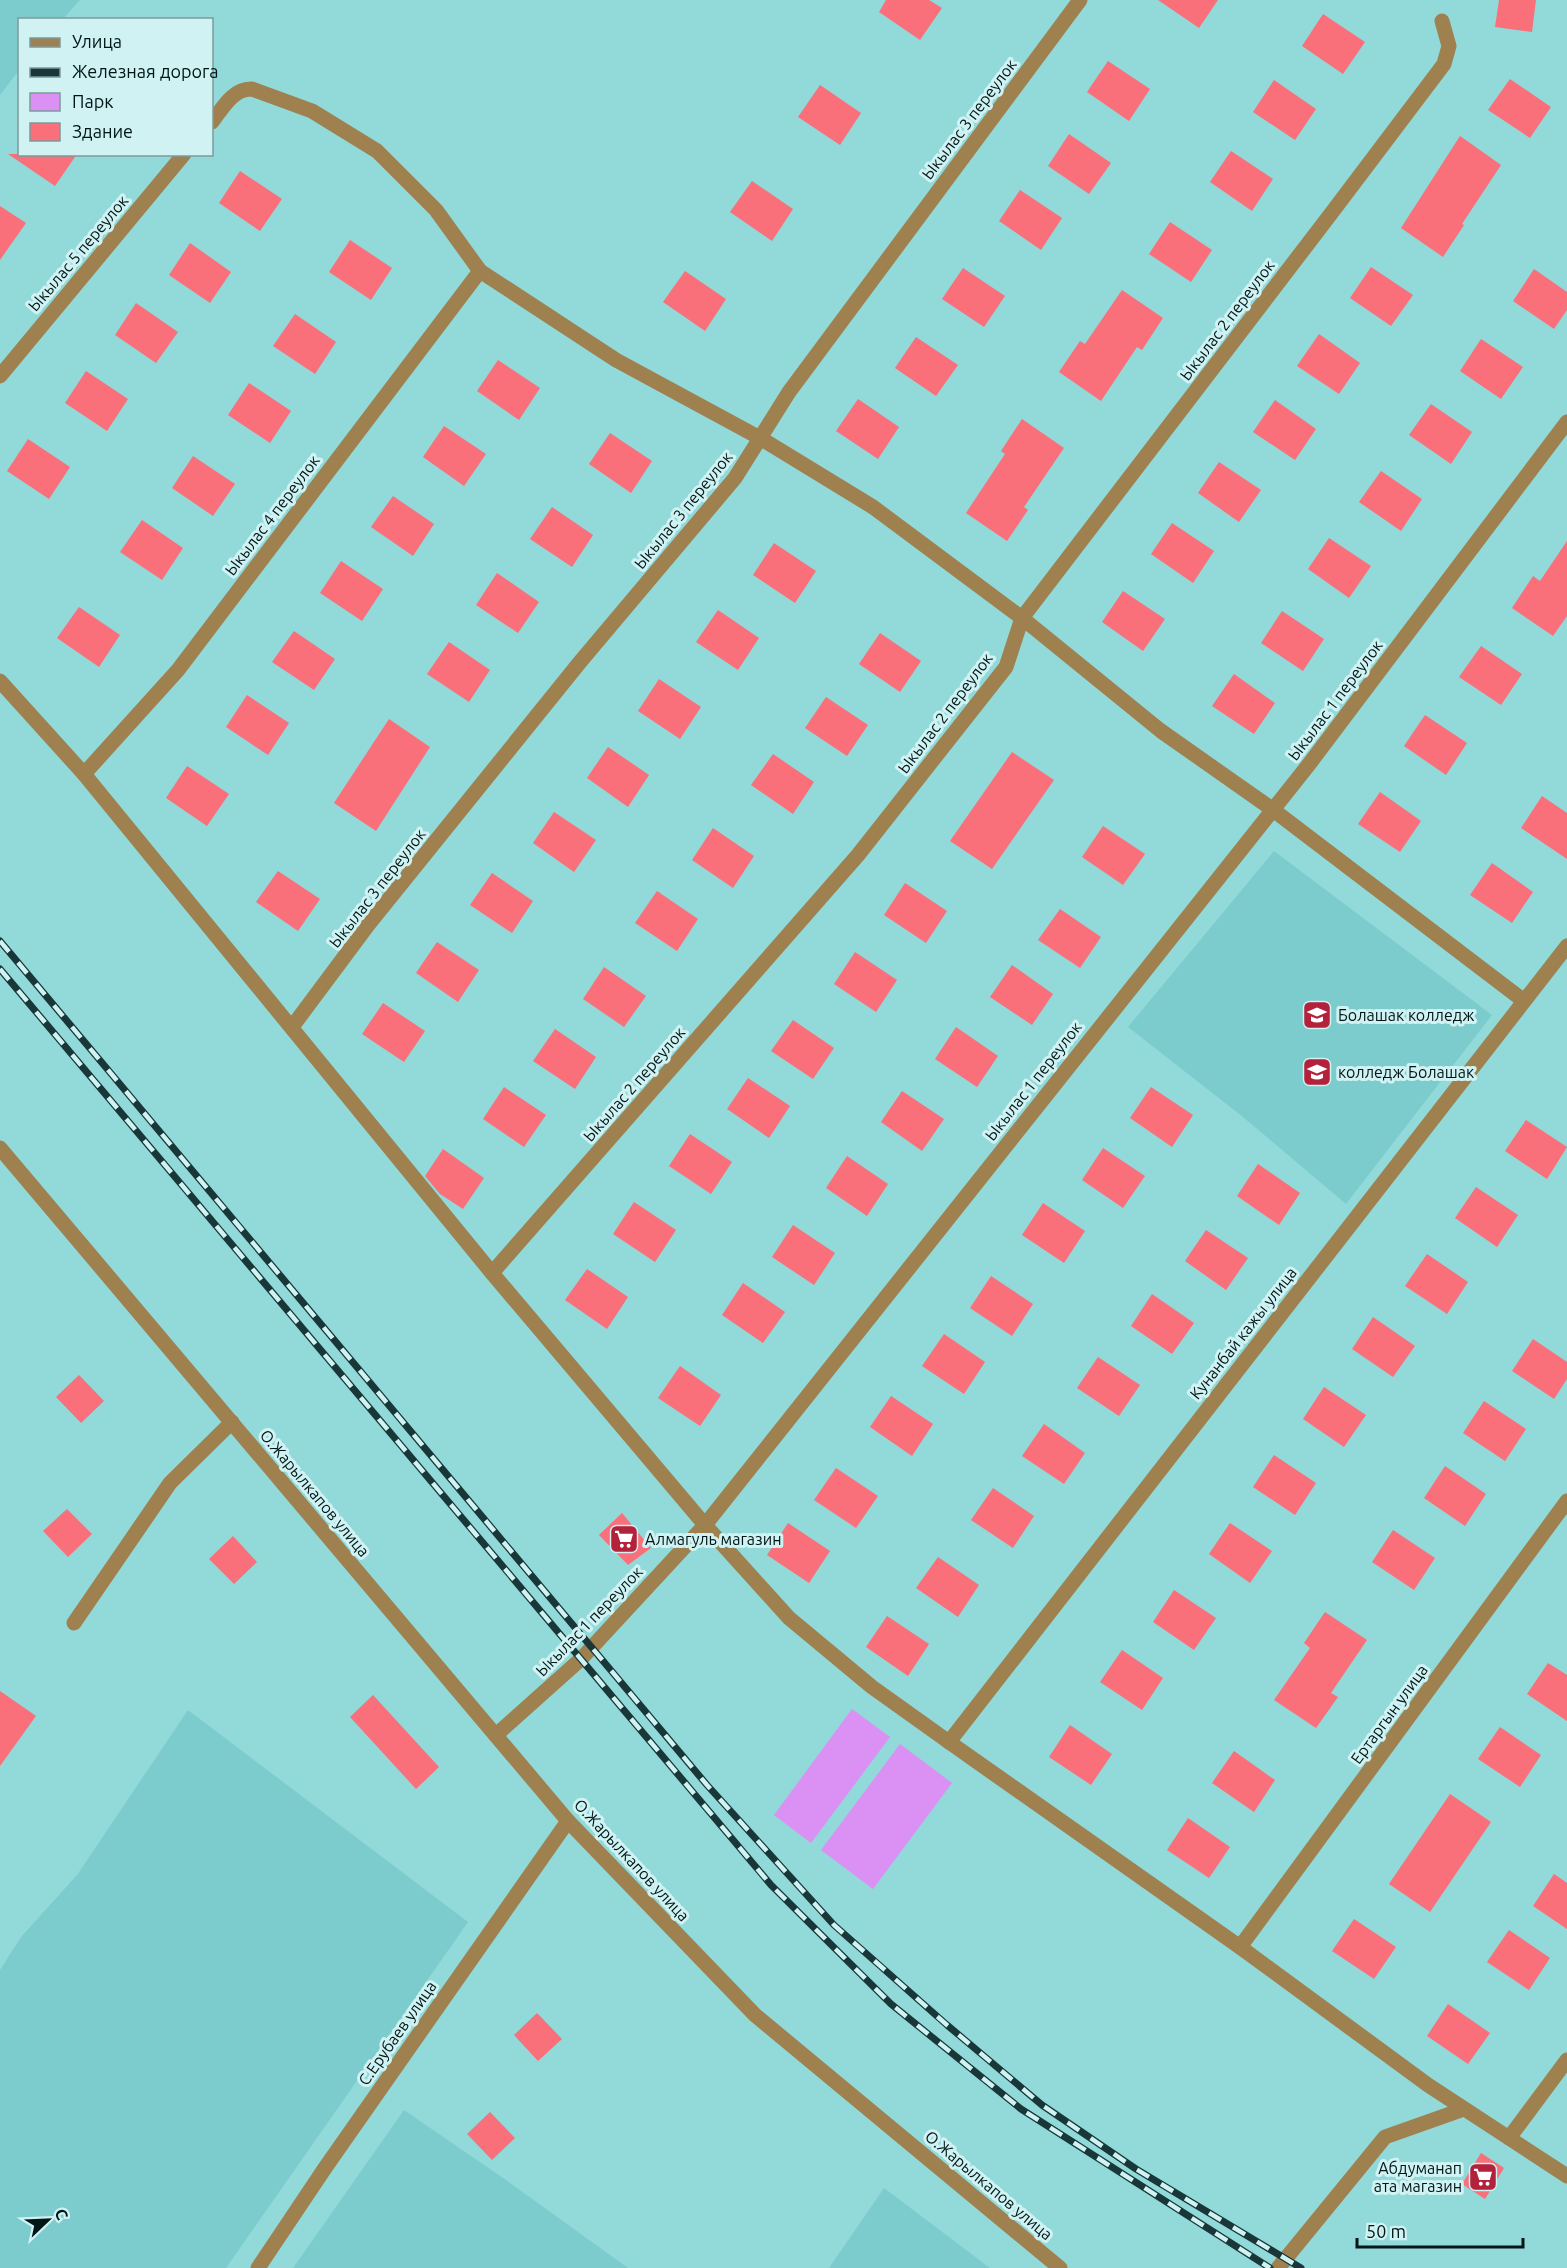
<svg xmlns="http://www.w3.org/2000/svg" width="1567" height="2268" font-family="Ubuntu,sans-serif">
	<rect width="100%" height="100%" fill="#92d9da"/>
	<g fill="#7cccce">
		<path d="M 0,0 L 80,0 L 63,19 L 20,20 L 19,70 L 0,95 Z"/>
		<path d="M 1274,851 L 1492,1015 L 1346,1204 L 1243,1117 L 1128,1027 Z"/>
		<path d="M 188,1710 L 468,1922 L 226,2268 L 0,2268 L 0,1970 L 21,1937 L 77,1875 Z"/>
		<path d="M 404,2110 L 506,2180 L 628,2268 L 293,2268 Z"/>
		<path d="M 884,2188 L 990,2268 L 829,2268 Z"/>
	</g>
	<g fill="#db90f3">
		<path d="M 852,1709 L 890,1737 L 811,1843 L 774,1815 Z"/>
		<path d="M 900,1744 L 952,1783 L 873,1889 L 821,1850 Z"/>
	</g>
	<g fill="#f96f7a">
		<path d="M 886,0 L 929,0 L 942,8 L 920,40 L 879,12 Z"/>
		<path d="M 1158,0 L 1218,0 L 1199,28 Z"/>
		<path d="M 1499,0 L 1536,0 L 1532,32 L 1495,27 Z"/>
		<path d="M 1323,14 L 1365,42 L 1343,74 L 1302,46 Z"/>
		<path d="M 1108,61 L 1150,89 L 1129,121 L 1087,92 Z"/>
		<path d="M 1510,79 L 1551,107 L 1530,138 L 1488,110 Z"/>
		<path d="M 1274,80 L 1316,109 L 1295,140 L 1253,112 Z"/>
		<path d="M 820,85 L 861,113 L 840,145 L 798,117 Z"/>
		<path d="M 1069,134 L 1111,163 L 1089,194 L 1048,166 Z"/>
		<path d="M 1460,136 L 1501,165 L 1462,224 L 1464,225 L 1443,257 L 1401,228 Z"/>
		<path d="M 1231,151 L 1273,179 L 1252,211 L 1210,182 Z"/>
		<path d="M 8,154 L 77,154 L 55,186 Z"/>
		<path d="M 240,171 L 282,199 L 260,231 L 219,203 Z"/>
		<path d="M 752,181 L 793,209 L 772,241 L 730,212 Z"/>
		<path d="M 1020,190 L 1062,218 L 1041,250 L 999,221 Z"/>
		<path d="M 0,206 L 26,223 L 0,260 Z"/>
		<path d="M 1170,222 L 1212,250 L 1191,282 L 1149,254 Z"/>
		<path d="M 350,240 L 392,268 L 371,300 L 329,272 Z"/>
		<path d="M 190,243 L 231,272 L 210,303 L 169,275 Z"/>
		<path d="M 1371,267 L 1413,295 L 1391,326 L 1350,298 Z"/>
		<path d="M 963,268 L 1005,296 L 984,327 L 942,299 Z"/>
		<path d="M 1534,269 L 1567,292 L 1567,310 L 1554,329 L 1513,301 Z"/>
		<path d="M 685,271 L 726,299 L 705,331 L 663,302 Z"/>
		<path d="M 1122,290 L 1163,318 L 1142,350 L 1137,347 L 1101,401 L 1059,372 L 1080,341 L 1085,344 Z"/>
		<path d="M 136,303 L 178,332 L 156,363 L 115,335 Z"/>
		<path d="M 295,314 L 336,342 L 315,374 L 273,346 Z"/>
		<path d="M 1319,334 L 1360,363 L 1339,394 L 1297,366 Z"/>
		<path d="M 916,337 L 958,365 L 936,396 L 895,368 Z"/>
		<path d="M 1481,339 L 1523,367 L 1501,399 L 1460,371 Z"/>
		<path d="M 498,360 L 540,388 L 519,420 L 477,391 Z"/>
		<path d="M 86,371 L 128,399 L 107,431 L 65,403 Z"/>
		<path d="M 249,383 L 291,411 L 270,443 L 228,415 Z"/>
		<path d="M 858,399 L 899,427 L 878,459 L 836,431 Z"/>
		<path d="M 1275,400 L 1316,429 L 1295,460 L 1253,432 Z"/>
		<path d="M 1431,404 L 1472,432 L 1451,464 L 1409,435 Z"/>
		<path d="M 1022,419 L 1064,448 L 1024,507 L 1028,510 L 1007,541 L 966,513 L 1005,454 L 1001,451 Z"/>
		<path d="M 444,426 L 486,454 L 464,486 L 423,457 Z"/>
		<path d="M 610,433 L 652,461 L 631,493 L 589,464 Z"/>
		<path d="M 28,439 L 70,467 L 49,499 L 7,471 Z"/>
		<path d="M 193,456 L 235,484 L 213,516 L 172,488 Z"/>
		<path d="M 1219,462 L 1261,490 L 1239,522 L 1198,493 Z"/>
		<path d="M 1381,471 L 1422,499 L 1401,531 L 1359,502 Z"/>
		<path d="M 393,496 L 434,524 L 413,556 L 371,527 Z"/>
		<path d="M 552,507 L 593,535 L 572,567 L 530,539 Z"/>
		<path d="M 142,520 L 183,548 L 162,580 L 120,552 Z"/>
		<path d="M 1172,523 L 1214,551 L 1193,583 L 1151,554 Z"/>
		<path d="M 1329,538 L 1371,566 L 1349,598 L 1308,569 Z"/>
		<path d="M 1567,541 L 1567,616 L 1553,636 L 1512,608 L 1533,576 L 1540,581 Z"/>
		<path d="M 774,543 L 816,571 L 795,603 L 753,575 Z"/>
		<path d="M 341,561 L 383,589 L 362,621 L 320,593 Z"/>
		<path d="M 497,573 L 539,602 L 518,633 L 476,605 Z"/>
		<path d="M 1123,591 L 1165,619 L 1143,651 L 1102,622 Z"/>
		<path d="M 79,607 L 120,635 L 99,667 L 57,638 Z"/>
		<path d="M 718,610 L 759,638 L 738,670 L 696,642 Z"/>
		<path d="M 1282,611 L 1324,639 L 1303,671 L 1261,643 Z"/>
		<path d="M 294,631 L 335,659 L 314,690 L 272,662 Z"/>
		<path d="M 880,633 L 921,661 L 900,692 L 859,664 Z"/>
		<path d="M 449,642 L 490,670 L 469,702 L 427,674 Z"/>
		<path d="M 1481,646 L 1522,674 L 1501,705 L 1459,677 Z"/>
		<path d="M 1234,674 L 1275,703 L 1254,734 L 1212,706 Z"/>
		<path d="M 659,679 L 701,707 L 680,739 L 638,711 Z"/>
		<path d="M 247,695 L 289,723 L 268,755 L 226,727 Z"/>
		<path d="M 826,697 L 868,725 L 847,756 L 805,728 Z"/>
		<path d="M 1425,715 L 1467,743 L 1446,775 L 1404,746 Z"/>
		<path d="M 389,719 L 430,747 L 376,831 L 334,803 Z"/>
		<path d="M 608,747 L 649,775 L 628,807 L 587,778 Z"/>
		<path d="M 1012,752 L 1054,780 L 992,869 L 950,841 Z"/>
		<path d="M 773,754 L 814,782 L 793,814 L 751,785 Z"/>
		<path d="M 187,766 L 229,794 L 207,826 L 166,798 Z"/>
		<path d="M 1380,792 L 1421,821 L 1400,852 L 1358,824 Z"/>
		<path d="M 1542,796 L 1567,813 L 1567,859 L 1521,828 Z"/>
		<path d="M 554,812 L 596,840 L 574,872 L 533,843 Z"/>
		<path d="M 1103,826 L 1145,854 L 1123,885 L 1082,857 Z"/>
		<path d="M 713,828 L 754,856 L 733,888 L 692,860 Z"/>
		<path d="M 1492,863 L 1533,892 L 1512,923 L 1470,895 Z"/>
		<path d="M 278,871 L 320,899 L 298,931 L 256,902 Z"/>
		<path d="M 492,873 L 533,901 L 512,933 L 470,905 Z"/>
		<path d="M 905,883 L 947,911 L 926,943 L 884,915 Z"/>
		<path d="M 657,891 L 698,919 L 677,951 L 635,923 Z"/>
		<path d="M 1060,909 L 1101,937 L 1080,968 L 1038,940 Z"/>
		<path d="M 437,942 L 479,970 L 458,1002 L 416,973 Z"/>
		<path d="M 855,952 L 897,980 L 876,1012 L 834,984 Z"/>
		<path d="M 1012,965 L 1053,994 L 1032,1025 L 990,997 Z"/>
		<path d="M 604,967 L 646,996 L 624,1027 L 583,999 Z"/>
		<path d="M 383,1003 L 425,1031 L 404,1062 L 362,1034 Z"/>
		<path d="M 793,1020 L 834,1048 L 813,1079 L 771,1051 Z"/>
		<path d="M 956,1027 L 998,1056 L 977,1087 L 935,1059 Z"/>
		<path d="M 555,1029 L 596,1057 L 575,1089 L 533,1061 Z"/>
		<path d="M 748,1078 L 790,1106 L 769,1138 L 727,1109 Z"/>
		<path d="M 504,1087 L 546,1115 L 524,1147 L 483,1119 Z"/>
		<path d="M 1151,1087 L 1193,1115 L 1172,1147 L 1130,1118 Z"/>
		<path d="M 902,1091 L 944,1119 L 922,1151 L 881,1122 Z"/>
		<path d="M 1526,1120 L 1567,1147 L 1547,1179 L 1505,1151 Z"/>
		<path d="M 690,1134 L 732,1162 L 711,1194 L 669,1166 Z"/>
		<path d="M 1103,1148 L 1145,1176 L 1123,1208 L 1082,1180 Z"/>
		<path d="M 443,1149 L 484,1178 L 463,1209 L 440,1194 L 425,1176 Z"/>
		<path d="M 847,1156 L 888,1184 L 867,1216 L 826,1188 Z"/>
		<path d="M 1258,1164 L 1300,1193 L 1279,1225 L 1237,1196 Z"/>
		<path d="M 1476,1187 L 1518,1215 L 1497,1247 L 1455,1218 Z"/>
		<path d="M 634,1202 L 676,1230 L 655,1262 L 613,1234 Z"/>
		<path d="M 1043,1203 L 1085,1231 L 1064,1263 L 1022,1235 Z"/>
		<path d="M 793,1225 L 835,1253 L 814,1285 L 772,1257 Z"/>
		<path d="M 1206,1230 L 1248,1258 L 1226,1290 L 1185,1261 Z"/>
		<path d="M 1427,1254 L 1468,1282 L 1447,1314 L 1405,1286 Z"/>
		<path d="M 587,1269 L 628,1297 L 607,1329 L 565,1300 Z"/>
		<path d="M 991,1276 L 1033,1304 L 1012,1336 L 970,1308 Z"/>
		<path d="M 743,1283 L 785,1312 L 763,1343 L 722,1315 Z"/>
		<path d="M 1152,1294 L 1194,1323 L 1172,1354 L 1131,1326 Z"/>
		<path d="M 1373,1317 L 1415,1346 L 1393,1377 L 1352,1349 Z"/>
		<path d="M 944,1334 L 985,1362 L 964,1394 L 922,1366 Z"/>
		<path d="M 1533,1339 L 1567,1362 L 1567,1379 L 1554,1399 L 1512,1371 Z"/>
		<path d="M 1098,1357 L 1140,1385 L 1119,1416 L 1077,1388 Z"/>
		<path d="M 680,1366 L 721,1395 L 700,1426 L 658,1398 Z"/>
		<path d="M 79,1375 L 104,1401 L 81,1423 L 56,1397 Z"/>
		<path d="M 1324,1387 L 1366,1415 L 1344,1447 L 1303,1419 Z"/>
		<path d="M 891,1396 L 933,1424 L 912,1456 L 870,1427 Z"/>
		<path d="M 1484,1401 L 1526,1429 L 1505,1461 L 1463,1433 Z"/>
		<path d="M 1044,1424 L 1085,1453 L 1064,1484 L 1022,1456 Z"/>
		<path d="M 1274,1455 L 1316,1483 L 1295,1515 L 1253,1487 Z"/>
		<path d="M 1445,1466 L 1486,1494 L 1465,1526 L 1424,1498 Z"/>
		<path d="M 836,1468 L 878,1496 L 856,1528 L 814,1500 Z"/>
		<path d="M 993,1488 L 1034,1516 L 1013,1548 L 971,1520 Z"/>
		<path d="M 67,1509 L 92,1534 L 68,1557 L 43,1531 Z"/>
		<path d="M 622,1513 L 651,1548 L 628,1565 L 599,1535 Z"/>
		<path d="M 788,1523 L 830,1551 L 809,1583 L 767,1555 Z"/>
		<path d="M 1230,1523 L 1272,1551 L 1250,1583 L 1209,1554 Z"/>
		<path d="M 1393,1530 L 1435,1558 L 1414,1590 L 1372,1562 Z"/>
		<path d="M 233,1536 L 257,1562 L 234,1584 L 209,1559 Z"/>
		<path d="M 938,1557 L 979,1585 L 958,1617 L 916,1588 Z"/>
		<path d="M 1174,1590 L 1216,1618 L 1194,1650 L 1153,1622 Z"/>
		<path d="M 1325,1612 L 1367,1640 L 1331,1693 L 1338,1697 L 1316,1728 L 1274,1700 L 1310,1648 L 1304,1643 Z"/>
		<path d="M 887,1616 L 929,1644 L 908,1676 L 866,1647 Z"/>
		<path d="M 1122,1650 L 1163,1678 L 1142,1710 L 1100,1682 Z"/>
		<path d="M 1548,1663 L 1567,1675 L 1567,1721 L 1527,1694 Z"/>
		<path d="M 0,1691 L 36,1716 L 0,1766 Z"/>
		<path d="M 373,1695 L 439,1767 L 416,1789 L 350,1717 Z"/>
		<path d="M 1070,1725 L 1112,1754 L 1091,1785 L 1049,1757 Z"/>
		<path d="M 1500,1727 L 1541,1755 L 1520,1787 L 1478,1759 Z"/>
		<path d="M 1234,1751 L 1275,1780 L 1254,1812 L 1212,1783 Z"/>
		<path d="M 1450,1794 L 1491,1822 L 1430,1912 L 1389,1884 Z"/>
		<path d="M 1188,1818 L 1230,1847 L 1209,1878 L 1167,1850 Z"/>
		<path d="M 1554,1874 L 1567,1883 L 1567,1929 L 1533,1906 Z"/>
		<path d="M 1354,1919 L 1396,1947 L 1374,1979 L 1332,1951 Z"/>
		<path d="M 1509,1930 L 1550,1958 L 1529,1990 L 1487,1962 Z"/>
		<path d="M 1448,2004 L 1490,2033 L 1468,2064 L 1427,2036 Z"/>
		<path d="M 537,2013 L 562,2039 L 538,2061 L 514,2035 Z"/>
		<path d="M 490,2112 L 515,2138 L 492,2160 L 467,2134 Z"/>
		<path d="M 1481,2153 L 1504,2168 L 1485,2199 L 1462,2184 Z"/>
	</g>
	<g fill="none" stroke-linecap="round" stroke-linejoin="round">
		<g stroke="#9f804f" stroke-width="15">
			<path d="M 212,122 C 222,109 233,88 252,89 L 312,111 L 377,151 L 436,210 L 480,271 L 616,360 L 760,438 L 873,507 L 1022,618 L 1161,731 L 1272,809 L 1524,1001"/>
			<path d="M 0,376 L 184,154"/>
			<path d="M 0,681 L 84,774 L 492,1273 L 705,1525 L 789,1618 L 872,1687 L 949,1742 L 1240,1947 L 1428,2085 L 1567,2176"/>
			<path d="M 84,774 L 178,670 L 480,271"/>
			<path d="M 292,1027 L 368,925 L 580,662 L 735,478 L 789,392 L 1080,0"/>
			<path d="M 0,1148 L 568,1821 L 755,2015 L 1060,2268"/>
			<path d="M 492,1273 L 858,855 L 1006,667 L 1022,618 L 1333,211 L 1444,64 L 1449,46 L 1442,21"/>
			<path d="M 74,1623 L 170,1483 L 232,1422"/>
			<path d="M 496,1735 L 581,1659 L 705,1525 L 1310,763 L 1567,422"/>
			<path d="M 949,1742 L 1567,946"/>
			<path d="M 1240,1947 L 1567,1501"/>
			<path d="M 1509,2138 L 1567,2060"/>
			<path d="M 258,2268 L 325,2168 L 568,1821"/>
			<path d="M 1278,2268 L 1385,2137 L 1464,2109"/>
		</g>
		<g stroke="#193738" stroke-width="7">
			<g id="rail">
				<path d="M 0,941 L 707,1785 L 834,1925 L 947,2025 L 1042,2105 L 1136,2169 L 1301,2268"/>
				<path d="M 0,969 L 771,1885 L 891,2004 L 1021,2109 L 1270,2268"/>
			</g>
		</g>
		<use href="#rail" stroke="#d0f2f3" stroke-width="4.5" stroke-dasharray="14" stroke-linecap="butt"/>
	</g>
	<defs>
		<g id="university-square" transform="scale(1.5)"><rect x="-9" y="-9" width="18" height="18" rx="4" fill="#b3213b" stroke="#d0f2f3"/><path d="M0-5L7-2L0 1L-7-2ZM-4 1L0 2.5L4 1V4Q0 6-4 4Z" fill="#fff"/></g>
		<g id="supermarket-square" transform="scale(1.5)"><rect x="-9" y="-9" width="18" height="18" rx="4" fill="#b3213b" stroke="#d0f2f3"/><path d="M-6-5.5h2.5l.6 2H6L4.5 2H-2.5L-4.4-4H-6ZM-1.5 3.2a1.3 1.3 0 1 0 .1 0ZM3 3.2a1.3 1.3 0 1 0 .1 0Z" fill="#fff"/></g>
	</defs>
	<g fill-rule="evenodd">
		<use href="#university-square" x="1317" y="1015"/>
		<use href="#university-square" x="1317" y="1072"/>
		<use href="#supermarket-square" x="624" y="1539"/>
		<use href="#supermarket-square" x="1483" y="2177"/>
	</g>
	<g text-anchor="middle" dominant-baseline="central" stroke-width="6" stroke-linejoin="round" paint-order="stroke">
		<g font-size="16" fill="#001617" stroke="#d0f2f3">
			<text transform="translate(969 119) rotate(-53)">Ыкылас 3 переулок</text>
			<text transform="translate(78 253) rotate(-50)">Ыкылас 5 переулок</text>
			<text transform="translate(1227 320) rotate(-53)">Ыкылас 2 переулок</text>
			<text transform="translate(683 510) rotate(-51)">Ыкылас 3 переулок</text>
			<text transform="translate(272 515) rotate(-53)">Ыкылас 4 переулок</text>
			<text transform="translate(1335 700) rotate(-53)">Ыкылас 1 переулок</text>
			<text transform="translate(945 713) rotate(-53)">Ыкылас 2 переулок</text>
			<text transform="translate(377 888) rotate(-52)">Ыкылас 3 переулок</text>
			<text transform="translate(1033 1081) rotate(-52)">Ыкылас 1 переулок</text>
			<text transform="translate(634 1084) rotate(-49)">Ыкылас 2 переулок</text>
			<text transform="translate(1243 1333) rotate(-52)">Кунанбай кажы улица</text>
			<text transform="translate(315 1493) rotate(50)">О.Жарылкапов улица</text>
			<text transform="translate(589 1621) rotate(-46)">Ыкылас 1 переулок</text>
			<text transform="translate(1389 1714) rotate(-54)">Ертаргын улица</text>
			<text transform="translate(632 1860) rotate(47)">О.Жарылкапов улица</text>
			<text transform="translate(397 2033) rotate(-55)">С.Ерубаев улица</text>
			<text transform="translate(989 2185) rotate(40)">О.Жарылкапов улица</text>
		</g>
		<g font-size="16" fill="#001617" stroke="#d0f2f3" text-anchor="start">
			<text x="1338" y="1015">Болашак колледж</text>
			<text x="1338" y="1072">колледж Болашак</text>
			<text x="645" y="1539">Алмагуль магазин</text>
			<text x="1462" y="2168" text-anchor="end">Абдуманап<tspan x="1462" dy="18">ата магазин</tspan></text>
		</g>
	</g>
	<rect x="18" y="18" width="195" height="138" fill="#d0f2f3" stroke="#7d9a9b" stroke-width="1.5"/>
	<rect x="30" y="38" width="30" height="9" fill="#9f804f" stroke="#7d9a9b" stroke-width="1.5"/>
	<text x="72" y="48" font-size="18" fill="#001617">Улица</text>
	<rect x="30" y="68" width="30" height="9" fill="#193738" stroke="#7d9a9b" stroke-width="1.5"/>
	<text x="72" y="78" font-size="18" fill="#001617">Железная дорога</text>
	<rect x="30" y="93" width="30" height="18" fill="#db90f3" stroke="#7d9a9b" stroke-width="1.5"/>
	<text x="72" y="108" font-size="18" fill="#001617">Парк</text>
	<rect x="30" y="123" width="30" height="18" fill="#f96f7a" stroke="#7d9a9b" stroke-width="1.5"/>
	<text x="72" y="138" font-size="18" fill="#001617">Здание</text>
	<g transform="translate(48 2220) rotate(67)" stroke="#d0f2f3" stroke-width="4.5" paint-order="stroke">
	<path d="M0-4.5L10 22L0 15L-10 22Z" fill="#001617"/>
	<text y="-9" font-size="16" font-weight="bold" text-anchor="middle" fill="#001617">С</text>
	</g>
	<path d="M1357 2238v9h166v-9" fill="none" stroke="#001617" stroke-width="3"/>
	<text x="1366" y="2238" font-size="18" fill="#001617" stroke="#d0f2f3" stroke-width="4.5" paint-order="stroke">50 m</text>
</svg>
